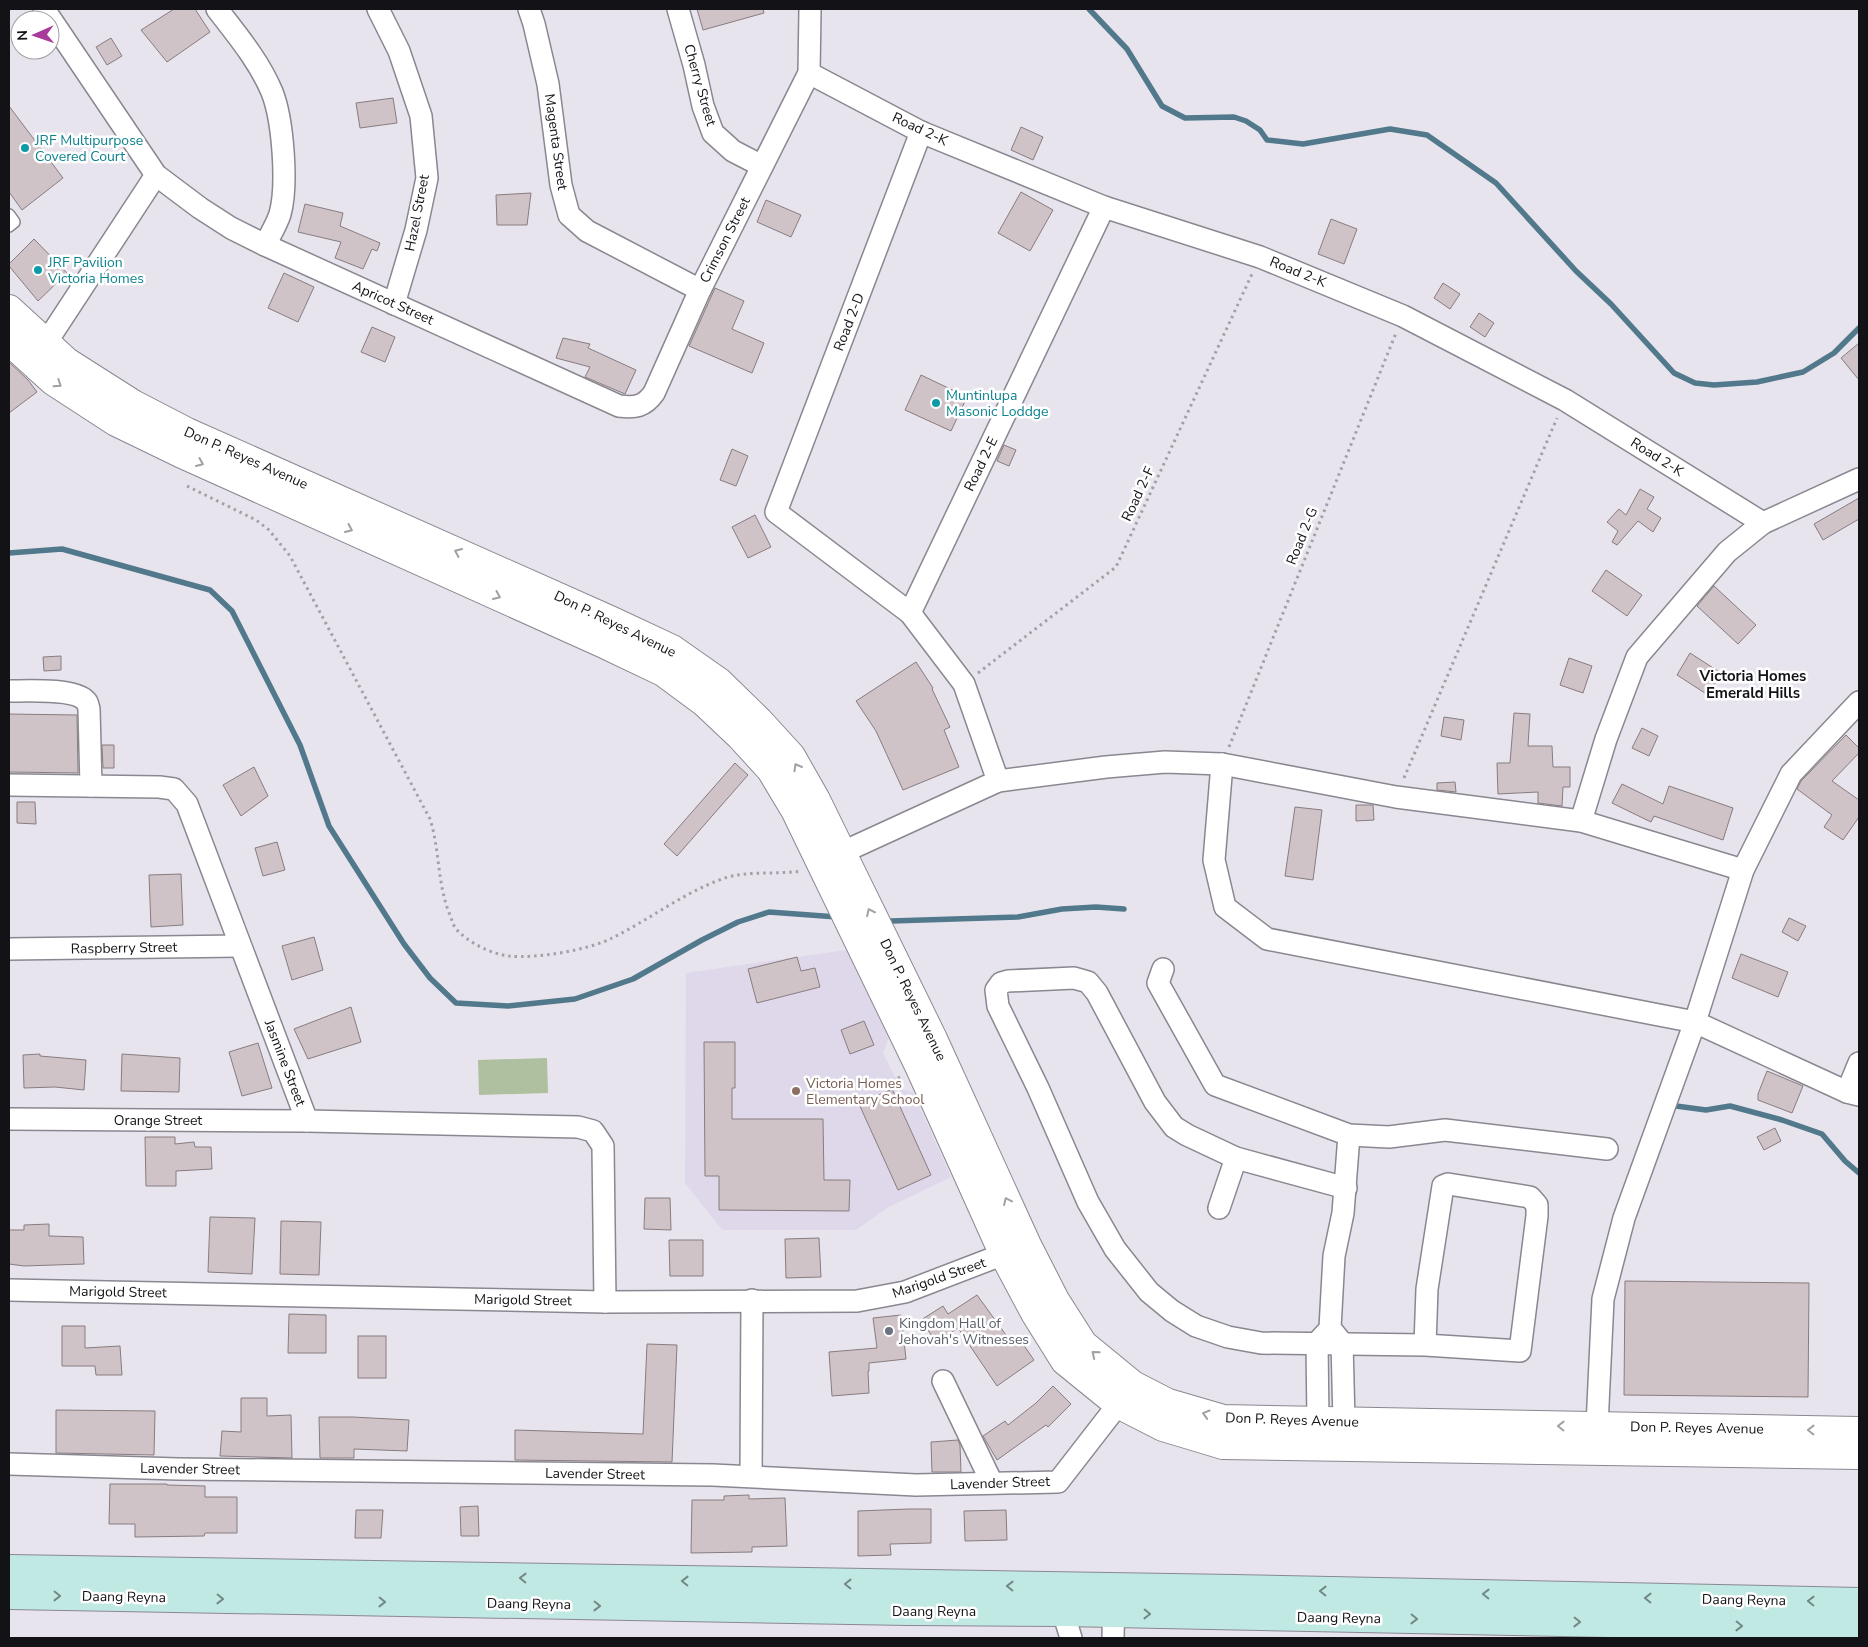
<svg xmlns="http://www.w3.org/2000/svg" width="1868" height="1647" font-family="'Nunito Sans',sans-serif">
	<rect width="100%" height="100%" fill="#e8e4ee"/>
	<path fill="#ded8ea" d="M 846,950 L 889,1037 L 883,1053 L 901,1089 L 913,1092 L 951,1177 L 887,1208 L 856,1230 L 722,1230 L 685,1183 L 686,973 Z"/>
	<path fill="#afc0a0" d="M 547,1058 L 548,1093 L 479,1095 L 478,1060 Z"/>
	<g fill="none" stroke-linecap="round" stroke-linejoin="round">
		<g stroke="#51798b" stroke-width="5.5">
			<path d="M 1089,9 L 1127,49 L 1162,106 L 1185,118 L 1234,117 L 1246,121 L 1260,130 L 1267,140 L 1303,144 L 1390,129 L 1427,135 L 1496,183 L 1576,271 L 1611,304 L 1674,373 L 1695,383 L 1714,385 L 1757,382 L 1803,372 L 1834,353 L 1859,328"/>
			<path d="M 9,553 L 62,549 L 210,590 L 232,611 L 300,745 L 329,826 L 404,944 L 430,978 L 456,1003 L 508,1006 L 575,999 L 633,979 L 702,940 L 738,922 L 769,912 L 837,917"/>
			<path d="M 891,921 L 1018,917 L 1062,909 L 1096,907 L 1124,909"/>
			<path d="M 1676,1106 L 1706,1110 L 1730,1106 L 1782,1120 L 1822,1134 L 1845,1161 L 1859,1173"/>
		</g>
	</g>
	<g fill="#cfc3c7" stroke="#877c7f">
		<path d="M 174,9 L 195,9 L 210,32 L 167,62 L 141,30 Z"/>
		<path d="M 697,9 L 763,9 L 764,13 L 703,30 Z"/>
		<path d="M 111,38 L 122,56 L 107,65 L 96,47 Z"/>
		<path d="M 393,98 L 397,123 L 360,128 L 356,103 Z"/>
		<path d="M 9,106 L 63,178 L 22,210 L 9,192 Z"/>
		<path d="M 1021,127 L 1043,137 L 1033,160 L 1011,150 Z"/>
		<path d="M 1021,192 L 1053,210 L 1030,251 L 998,233 Z"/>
		<path d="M 531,193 L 527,225 L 497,225 L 496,195 Z"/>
		<path d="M 766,200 L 801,215 L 791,237 L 757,222 Z"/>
		<path d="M 305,204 L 343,213 L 340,226 L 380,243 L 377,251 L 372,249 L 363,269 L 335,258 L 341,242 L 298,232 Z"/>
		<path d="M 1331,219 L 1357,229 L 1344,264 L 1318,254 Z"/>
		<path d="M 34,239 L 67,273 L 38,301 L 9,266 L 9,264 Z"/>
		<path d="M 284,273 L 314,287 L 298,322 L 268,308 Z"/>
		<path d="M 1443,283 L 1460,294 L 1450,309 L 1434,298 Z"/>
		<path d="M 715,288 L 744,301 L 732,329 L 764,343 L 752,373 L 689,346 Z"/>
		<path d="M 1479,313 L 1494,323 L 1485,337 L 1470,327 Z"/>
		<path d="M 372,327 L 395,337 L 385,362 L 361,352 Z"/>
		<path d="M 563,338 L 590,344 L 588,348 L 636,370 L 625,394 L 585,377 L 590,367 L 556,358 Z"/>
		<path d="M 1859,343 L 1859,380 L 1841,358 Z"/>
		<path d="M 9,362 L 28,380 L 37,392 L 9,413 Z"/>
		<path d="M 921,375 L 967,397 L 951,431 L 905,410 Z"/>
		<path d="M 1004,445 L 1016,450 L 1009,466 L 997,461 Z"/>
		<path d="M 732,449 L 748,456 L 736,486 L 720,480 Z"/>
		<path d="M 1640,489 L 1654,497 L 1647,509 L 1661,518 L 1653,532 L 1638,521 L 1617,545 L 1612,542 L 1618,531 L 1607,522 L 1619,509 L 1626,515 Z"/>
		<path d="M 1859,498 L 1859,519 L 1823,540 L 1814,524 Z"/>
		<path d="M 755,515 L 771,547 L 748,558 L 732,527 Z"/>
		<path d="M 1606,570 L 1642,595 L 1627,616 L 1592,591 Z"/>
		<path d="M 1714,586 L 1756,625 L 1738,644 L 1697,606 Z"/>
		<path d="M 1690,653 L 1721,673 L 1708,695 L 1677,675 Z"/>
		<path d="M 61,656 L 61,670 L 44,671 L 43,657 Z"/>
		<path d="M 1569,658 L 1592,666 L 1583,693 L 1560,685 Z"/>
		<path d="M 916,662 L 933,688 L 932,689 L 950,727 L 944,730 L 959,767 L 903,790 L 876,731 L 856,701 Z"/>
		<path d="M 1514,713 L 1530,714 L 1528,746 L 1552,746 L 1553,767 L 1570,767 L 1570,787 L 1563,787 L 1562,806 L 1538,803 L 1538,792 L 1498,794 L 1497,763 L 1510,763 Z"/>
		<path d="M 9,714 L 77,715 L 78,773 L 9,772 Z"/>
		<path d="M 1444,717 L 1464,720 L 1461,740 L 1441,736 Z"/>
		<path d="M 1642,728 L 1658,736 L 1649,756 L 1632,748 Z"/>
		<path d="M 1846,735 L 1859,748 L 1859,753 L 1832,781 L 1859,800 L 1859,817 L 1843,840 L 1824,827 L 1832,815 L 1797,789 L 1801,781 Z"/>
		<path d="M 102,745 L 114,745 L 114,768 L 103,768 Z"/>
		<path d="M 735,763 L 748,775 L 677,856 L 664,844 Z"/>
		<path d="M 254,767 L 268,796 L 241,816 L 223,785 Z"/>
		<path d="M 1455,782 L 1456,792 L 1437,790 L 1437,783 Z"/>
		<path d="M 1622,784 L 1663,804 L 1669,786 L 1733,808 L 1723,840 L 1654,816 L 1651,822 L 1612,803 Z"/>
		<path d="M 17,802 L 35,802 L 36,824 L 17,823 Z"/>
		<path d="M 1356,805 L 1373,805 L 1374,820 L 1356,821 Z"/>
		<path d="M 1295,807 L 1322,810 L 1313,880 L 1285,876 Z"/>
		<path d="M 277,842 L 285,870 L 263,876 L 255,848 Z"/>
		<path d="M 181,874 L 183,925 L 151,927 L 149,875 Z"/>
		<path d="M 1789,918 L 1806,926 L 1798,941 L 1782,932 Z"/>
		<path d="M 314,937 L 323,970 L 292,980 L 282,946 Z"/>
		<path d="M 1741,954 L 1788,972 L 1778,997 L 1732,978 Z"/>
		<path d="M 797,957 L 801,971 L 815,968 L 820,987 L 757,1003 L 748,969 Z"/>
		<path d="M 351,1007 L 361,1042 L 308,1059 L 294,1029 Z"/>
		<path d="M 864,1021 L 874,1045 L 850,1054 L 841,1030 Z"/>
		<path d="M 704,1042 L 735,1042 L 735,1088 L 732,1088 L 732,1119 L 823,1119 L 824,1180 L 850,1180 L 849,1211 L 719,1210 L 719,1176 L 705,1176 Z"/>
		<path d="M 258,1043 L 272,1088 L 242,1096 L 229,1052 Z"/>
		<path d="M 40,1054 L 40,1056 L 86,1060 L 84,1090 L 55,1087 L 24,1088 L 23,1055 Z"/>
		<path d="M 122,1054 L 180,1058 L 179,1092 L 121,1091 Z"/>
		<path d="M 1767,1071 L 1803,1086 L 1792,1113 L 1758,1100 L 1758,1094 Z"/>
		<path d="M 892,1089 L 931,1175 L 898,1190 L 859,1104 Z"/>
		<path d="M 1775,1128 L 1781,1141 L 1764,1150 L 1757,1137 Z"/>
		<path d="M 145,1137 L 175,1137 L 175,1144 L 194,1142 L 195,1147 L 211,1147 L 212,1169 L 176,1171 L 176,1186 L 146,1186 Z"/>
		<path d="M 645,1198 L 670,1198 L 671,1230 L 644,1229 Z"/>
		<path d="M 210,1217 L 255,1218 L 252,1274 L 208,1272 Z"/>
		<path d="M 281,1221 L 321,1222 L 319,1275 L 280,1274 Z"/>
		<path d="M 49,1224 L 49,1236 L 83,1237 L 84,1264 L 24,1266 L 9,1264 L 9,1230 L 24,1230 L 24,1225 Z"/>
		<path d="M 819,1238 L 821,1277 L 786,1278 L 785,1239 Z"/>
		<path d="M 669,1240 L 703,1240 L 703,1276 L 670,1276 Z"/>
		<path d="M 1625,1281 L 1809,1283 L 1808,1397 L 1624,1395 Z"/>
		<path d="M 977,1295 L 1011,1342 L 1018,1337 L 1034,1360 L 997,1386 L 958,1328 L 936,1342 L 921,1320 L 943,1306 L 948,1314 Z"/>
		<path d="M 289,1314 L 326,1315 L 326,1353 L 288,1353 Z"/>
		<path d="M 901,1315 L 906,1359 L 869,1363 L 869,1371 L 868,1371 L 869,1393 L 832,1396 L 829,1352 L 877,1348 L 873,1318 Z"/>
		<path d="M 62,1326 L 85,1326 L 85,1348 L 120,1346 L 122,1375 L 96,1375 L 95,1366 L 62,1366 Z"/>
		<rect x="358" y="1336" width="28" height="42"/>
		<path d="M 647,1344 L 677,1345 L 672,1462 L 515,1460 L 515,1430 L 643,1434 Z"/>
		<path d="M 1053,1386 L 1071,1404 L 1048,1427 L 1046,1425 L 997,1460 L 983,1436 L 1005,1421 L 1008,1425 L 1036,1403 Z"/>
		<path d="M 241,1398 L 267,1398 L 267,1416 L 291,1415 L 292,1458 L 220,1456 L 222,1431 L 241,1432 Z"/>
		<path d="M 56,1410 L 155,1411 L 154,1455 L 56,1453 Z"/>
		<path d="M 319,1417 L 353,1417 L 409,1420 L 407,1451 L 354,1449 L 354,1458 L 320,1458 Z"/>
		<path d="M 958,1440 L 960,1445 L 961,1472 L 932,1472 L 931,1442 Z"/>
		<path d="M 110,1484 L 167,1484 L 167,1485 L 205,1486 L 205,1497 L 237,1497 L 237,1533 L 205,1533 L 204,1536 L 135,1537 L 135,1524 L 109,1524 Z"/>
		<path d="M 749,1495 L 749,1499 L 785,1498 L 787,1546 L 752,1547 L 752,1552 L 691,1553 L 692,1500 L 724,1500 L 724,1496 Z"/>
		<path d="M 478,1506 L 479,1536 L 461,1536 L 460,1507 Z"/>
		<path d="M 908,1509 L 931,1509 L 931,1543 L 890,1544 L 891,1555 L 858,1556 L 858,1511 Z"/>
		<path d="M 356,1510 L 383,1510 L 381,1538 L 355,1538 Z"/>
		<path d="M 1006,1510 L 1007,1540 L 965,1541 L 964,1511 Z"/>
	</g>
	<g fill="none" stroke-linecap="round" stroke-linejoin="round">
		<g stroke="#8a8790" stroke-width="14">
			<path id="service" d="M 9,215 L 14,222 L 9,226"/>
		</g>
		<g stroke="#8a8790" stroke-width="24">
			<g id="minor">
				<path d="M 44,9 L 156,175 L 200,208 L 231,228 L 265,245 L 619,406 C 635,408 644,407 654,393 L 700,290 L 809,73 L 810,9"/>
				<path d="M 217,9 C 237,35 259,61 272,92 C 283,120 288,185 280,214 C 277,224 270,235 265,245"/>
				<path d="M 378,9 L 399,51 L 421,116 L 427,178 L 416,230 L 394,304"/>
				<path d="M 529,9 L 534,24 L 548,84 L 561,185 L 569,215 L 587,231 L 700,290"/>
				<path d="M 678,9 L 694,65 L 703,106 L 713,133 L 733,151 L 762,166"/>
				<path d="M 809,73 L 921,132 L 1104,207 L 1260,257 L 1403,316 L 1565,400 L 1763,523"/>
				<path d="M 921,132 L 776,512 L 910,613 L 964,684 L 998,781"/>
				<path d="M 38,355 L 156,175"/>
				<path d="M 910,613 L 1104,207"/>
				<path d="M 9,691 C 26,691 74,688 86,701 C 88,703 88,706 89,709 L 91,786"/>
				<path d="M 1222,764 L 1214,860 L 1225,907 L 1267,939 L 1695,1022 L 1847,1092 L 1859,1095"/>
				<path d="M 9,785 L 159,787 L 174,789 L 187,804 L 307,1121"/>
				<path d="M 1581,821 L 1606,739 L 1637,657 L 1727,552 L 1763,523 L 1859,479"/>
				<path d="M 828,859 L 998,781 L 1106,767 L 1165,762 L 1222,764 L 1396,797 L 1581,821 L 1743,870"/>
				<path d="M 9,949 L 240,946"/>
				<path d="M 1163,969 L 1158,983 L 1215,1085 L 1349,1135 L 1389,1137 L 1445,1130 L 1607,1149"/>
				<path d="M 1847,1092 L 1859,1063"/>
				<path d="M 9,1119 L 307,1121 L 578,1127 L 593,1131 L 603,1146 L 605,1302"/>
				<path d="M 1346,1188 L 1236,1158 L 1187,1135 L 1174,1127 L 1155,1102 L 1097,993 L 1088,982 L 1074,978 L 1008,981 L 1001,983 L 996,990 L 998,1006 L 1038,1088 L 1088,1202 L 1115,1249 L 1149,1292 L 1172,1311 L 1196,1326 L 1228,1337 L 1261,1343 L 1425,1345 L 1520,1351 L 1537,1216 L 1537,1205 L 1530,1197 L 1448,1184 L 1443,1186 L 1427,1289 L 1425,1345"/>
				<path d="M 1219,1208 L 1236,1158"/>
				<path d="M 9,1290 L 605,1302 L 857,1301 L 905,1292 L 1017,1249"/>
				<path d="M 943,1381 L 992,1483"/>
				<path d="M 1318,1422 L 1317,1343 L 1326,1333"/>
				<path d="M 1344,1422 L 1342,1343 L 1330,1328 L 1334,1256 L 1343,1213 L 1349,1135"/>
				<path d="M 1597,1426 L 1603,1299 L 1624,1218 L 1695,1022 L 1743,870 L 1791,774 L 1859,702"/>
				<path d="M 9,1464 L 178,1469 L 713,1475 L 916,1485 L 1058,1482 L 1127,1393"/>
				<path d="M 751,1476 L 752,1300"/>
				<path d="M 1061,1598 L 1063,1612 L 1071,1638"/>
				<path d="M 1113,1638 L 1114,1599"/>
			</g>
		</g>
		<g stroke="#8a8790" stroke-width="30">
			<g id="tertiary">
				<path d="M 9,309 L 67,362 L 133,404 L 187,432 L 610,620 L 672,649 L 719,682 L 759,721 L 791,756 L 816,800 L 933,1039 L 1027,1245 L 1055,1300 L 1083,1344 L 1133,1385 L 1168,1403 L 1223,1419 L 1859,1431"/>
				<path d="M 9,341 L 53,381 L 116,422 L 180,453 L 602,643 L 663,672 L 705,703 L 740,736 L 771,770 L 795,810 L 920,1068 L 1004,1255 L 1035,1313 L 1065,1361 L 1118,1404 L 1163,1427 L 1223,1445 L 1859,1455"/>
			</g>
		</g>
		<g stroke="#8a8790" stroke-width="30">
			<g id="secondary">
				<path d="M 9,1569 L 1234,1589 L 1859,1602"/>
				<path d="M 9,1595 L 909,1611 L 1063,1612 L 1859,1628"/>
			</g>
		</g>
		<g stroke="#a3a0a8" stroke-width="3" stroke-dasharray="2.5 4" stroke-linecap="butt">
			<path d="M 187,486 L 256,520 L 269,530 L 290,556 L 430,819 C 440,850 437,884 450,915 C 452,920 453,925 456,929 C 469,943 491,954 509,956 C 535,959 589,950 612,938 C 649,920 683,893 722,879 C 746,870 775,875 801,871"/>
			<path d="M 978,673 L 1116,567 L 1252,274"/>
			<path d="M 1229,747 L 1396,333"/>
			<path d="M 1404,778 L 1557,418"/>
			<path d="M 892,1081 L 900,1077"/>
		</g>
		<use href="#service" stroke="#fff" stroke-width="11"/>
		<use href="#minor" stroke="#fff" stroke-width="21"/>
		<use href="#tertiary" stroke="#fff" stroke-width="28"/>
		<use href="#secondary" stroke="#c0e9e4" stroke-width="28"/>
	</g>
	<defs><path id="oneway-chevron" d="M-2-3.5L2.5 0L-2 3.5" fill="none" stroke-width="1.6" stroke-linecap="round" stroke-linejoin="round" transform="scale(1.25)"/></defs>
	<g stroke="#a1a0a2">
		<use href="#oneway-chevron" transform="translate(58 384) rotate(34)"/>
		<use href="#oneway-chevron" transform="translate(200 463) rotate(24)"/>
		<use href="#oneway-chevron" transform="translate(349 529) rotate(24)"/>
		<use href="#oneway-chevron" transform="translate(458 552) rotate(-156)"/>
		<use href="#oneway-chevron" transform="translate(497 596) rotate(24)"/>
		<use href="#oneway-chevron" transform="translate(797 767) rotate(-120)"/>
		<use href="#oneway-chevron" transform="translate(870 912) rotate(-116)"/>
		<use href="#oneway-chevron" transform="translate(1007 1201) rotate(-115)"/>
		<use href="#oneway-chevron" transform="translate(1095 1354) rotate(-141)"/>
		<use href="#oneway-chevron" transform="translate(1206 1414) rotate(-164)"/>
		<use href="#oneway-chevron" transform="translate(1561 1426) rotate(-179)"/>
		<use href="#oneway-chevron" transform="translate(1811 1430) rotate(-179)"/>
	</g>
	<g stroke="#728887">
		<use href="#oneway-chevron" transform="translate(523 1578) rotate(-179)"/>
		<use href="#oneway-chevron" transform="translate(685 1581) rotate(-179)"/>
		<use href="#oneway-chevron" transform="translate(848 1584) rotate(-179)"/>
		<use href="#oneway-chevron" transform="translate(1010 1586) rotate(-179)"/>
		<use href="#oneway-chevron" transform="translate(1323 1591) rotate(-179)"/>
		<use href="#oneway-chevron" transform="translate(1486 1594) rotate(-179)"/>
		<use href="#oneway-chevron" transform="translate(57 1596) rotate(1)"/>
		<use href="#oneway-chevron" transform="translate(1648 1598) rotate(-179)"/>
		<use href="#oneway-chevron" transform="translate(220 1599) rotate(1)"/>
		<use href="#oneway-chevron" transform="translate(1811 1601) rotate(-179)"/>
		<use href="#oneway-chevron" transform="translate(382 1602) rotate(1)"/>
		<use href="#oneway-chevron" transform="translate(597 1606) rotate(1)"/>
		<use href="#oneway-chevron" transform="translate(1147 1614) rotate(1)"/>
		<use href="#oneway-chevron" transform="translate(1414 1619) rotate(1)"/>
		<use href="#oneway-chevron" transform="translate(1577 1622) rotate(1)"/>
		<use href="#oneway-chevron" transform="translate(1739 1626) rotate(1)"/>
	</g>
	<g fill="#0f9aa8" stroke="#fff" stroke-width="2">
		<circle cx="25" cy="148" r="5"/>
		<circle cx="38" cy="270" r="5"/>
		<circle cx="936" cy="403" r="5"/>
	</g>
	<circle fill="#8d6e63" stroke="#fff" stroke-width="2" cx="796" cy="1091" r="5"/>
	<circle fill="#6b7280" stroke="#fff" stroke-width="2" cx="889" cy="1331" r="5"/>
	<g text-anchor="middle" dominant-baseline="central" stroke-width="5" stroke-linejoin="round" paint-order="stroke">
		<g font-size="14" fill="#131216" stroke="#fff">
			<text transform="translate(700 85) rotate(74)">Cherry Street</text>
			<text transform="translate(920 129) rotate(25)">Road 2-K</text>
			<text transform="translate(556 142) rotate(82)">Magenta Street</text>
			<text transform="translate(417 213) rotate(-79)">Hazel Street</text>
			<text transform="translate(725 240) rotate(-63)">Crimson Street</text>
			<text transform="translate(1298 272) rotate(22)">Road 2-K</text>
			<text transform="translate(393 303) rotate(24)">Apricot Street</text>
			<text transform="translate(849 322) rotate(-69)">Road 2-D</text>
			<text transform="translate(1657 457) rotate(32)">Road 2-K</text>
			<text transform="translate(246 458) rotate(24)">Don P. Reyes Avenue</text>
			<text transform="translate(981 464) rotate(-64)">Road 2-E</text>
			<text transform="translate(1138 494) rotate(-65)">Road 2-F</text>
			<text transform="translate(1302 536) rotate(-68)">Road 2-G</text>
			<text transform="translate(615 624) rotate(26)">Don P. Reyes Avenue</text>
			<text transform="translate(124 948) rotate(-1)">Raspberry Street</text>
			<text transform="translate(913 1000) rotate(64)">Don P. Reyes Avenue</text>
			<text transform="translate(285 1063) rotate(69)">Jasmine Street</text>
			<text x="158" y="1120">Orange Street</text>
			<text transform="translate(939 1278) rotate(-19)">Marigold Street</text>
			<text transform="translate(118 1292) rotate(1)">Marigold Street</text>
			<text transform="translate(523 1300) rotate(1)">Marigold Street</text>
			<text transform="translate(1292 1420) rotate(2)">Don P. Reyes Avenue</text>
			<text transform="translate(1697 1428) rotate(1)">Don P. Reyes Avenue</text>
			<text transform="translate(190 1469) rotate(1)">Lavender Street</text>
			<text transform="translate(595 1474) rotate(1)">Lavender Street</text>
			<text transform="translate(1000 1483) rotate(-2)">Lavender Street</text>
			<text transform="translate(124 1597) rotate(1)">Daang Reyna</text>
			<text transform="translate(1744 1600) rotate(1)">Daang Reyna</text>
			<text transform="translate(529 1604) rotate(1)">Daang Reyna</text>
			<text x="934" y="1611">Daang Reyna</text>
			<text transform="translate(1339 1618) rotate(1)">Daang Reyna</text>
		</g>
		<g font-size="14" fill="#0d838f" stroke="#fff" text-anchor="start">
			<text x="35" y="140">JRF Multipurpose<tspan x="35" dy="16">Covered Court</tspan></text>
			<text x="48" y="262">JRF Pavilion<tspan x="48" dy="16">Victoria Homes</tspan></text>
			<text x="946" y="395">Muntinlupa<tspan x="946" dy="16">Masonic Loddge</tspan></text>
		</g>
		<g font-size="14" fill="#785e54" stroke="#fff" text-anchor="start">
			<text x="806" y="1083">Victoria Homes<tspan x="806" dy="16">Elementary School</tspan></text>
		</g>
		<g font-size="14" fill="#5b616d" stroke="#fff" text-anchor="start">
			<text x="899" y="1323">Kingdom Hall of<tspan x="899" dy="16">Jehovah's Witnesses</tspan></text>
		</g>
		<g font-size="15" font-weight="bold" fill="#131216" stroke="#fff">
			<text x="1753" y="676">Victoria Homes<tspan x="1753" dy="17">Emerald Hills</tspan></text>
		</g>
	</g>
	<rect width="1868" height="1647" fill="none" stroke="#131216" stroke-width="20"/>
	<g transform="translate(35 35) rotate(268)"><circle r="24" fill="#ffffff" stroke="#a1a0a2"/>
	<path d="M0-4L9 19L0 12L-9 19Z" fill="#a83b9a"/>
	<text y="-8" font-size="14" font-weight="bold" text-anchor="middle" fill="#131216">N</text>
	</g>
</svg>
